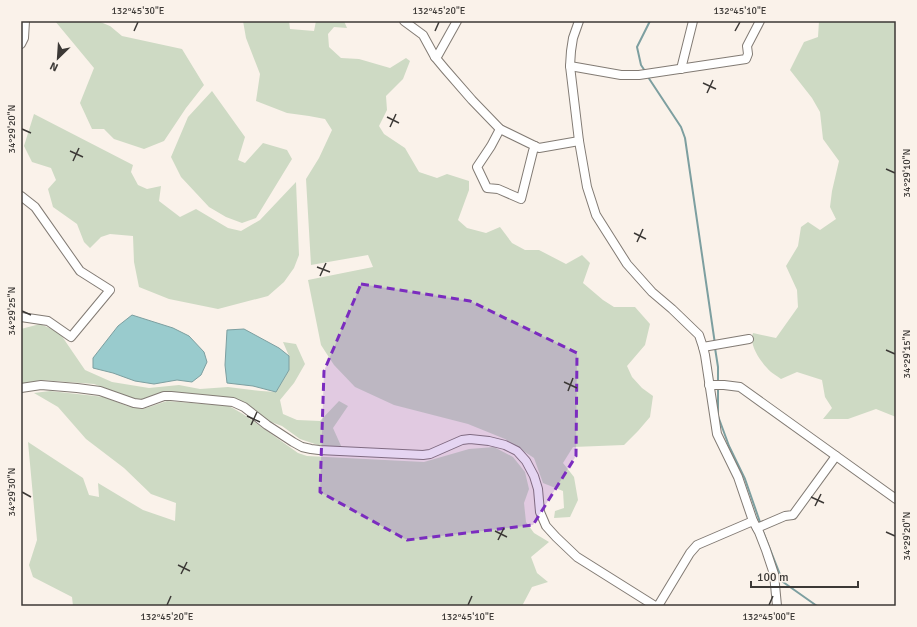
<svg xmlns="http://www.w3.org/2000/svg" width="917" height="627" font-family="Signika,sans-serif">
	<rect width="100%" height="100%" fill="#faf2ea"/>
	<g fill="#cedac4">
		<path d="M 55,21 L 98,21 L 110,26 L 122,36 L 182,49 L 204,85 L 186,108 L 164,141 L 144,149 L 114,139 L 104,129 L 92,129 L 80,103 L 94,68 Z"/>
		<path d="M 243,21 L 289,21 L 290,29 L 314,31 L 316,21 L 344,21 L 347,28 L 334,27 L 328,34 L 329,47 L 341,58 L 359,59 L 390,68 L 406,58 L 410,61 L 403,79 L 386,96 L 387,110 L 379,126 L 384,134 L 405,148 L 419,172 L 437,178 L 447,174 L 469,181 L 469,190 L 458,220 L 467,228 L 486,233 L 500,227 L 512,243 L 525,250 L 539,250 L 566,264 L 582,255 L 590,263 L 583,283 L 603,300 L 614,307 L 635,307 L 650,324 L 645,345 L 627,366 L 632,377 L 642,388 L 653,396 L 650,417 L 638,431 L 624,445 L 573,447 L 563,463 L 574,477 L 578,500 L 570,517 L 554,518 L 555,511 L 564,508 L 563,491 L 543,483 L 534,458 L 505,439 L 468,424 L 394,405 L 355,387 L 334,365 L 321,345 L 308,280 L 373,267 L 368,255 L 311,265 L 306,179 L 319,158 L 332,130 L 325,119 L 309,116 L 287,113 L 256,101 L 260,74 L 246,38 Z"/>
		<path d="M 819,21 L 896,21 L 896,417 L 876,409 L 848,419 L 823,419 L 832,408 L 825,397 L 822,380 L 797,372 L 781,379 C 778,377 774,374 771,372 C 762,364 748,345 753,333 L 776,338 L 798,307 L 797,290 L 786,266 L 798,246 L 801,227 L 808,222 L 820,230 L 836,219 L 830,207 L 832,191 L 839,161 L 823,139 L 820,112 L 812,98 L 790,70 L 804,42 L 818,37 Z"/>
		<path d="M 212,91 L 245,137 L 238,160 L 245,163 L 263,143 L 287,150 L 292,159 L 256,218 L 242,223 L 226,217 L 209,207 L 181,177 L 171,157 L 188,117 Z"/>
		<path d="M 34,114 L 133,165 L 131,172 L 138,185 L 147,189 L 161,186 L 159,201 L 180,217 L 196,209 L 228,228 L 241,231 L 260,220 L 296,182 L 299,255 L 294,268 L 284,282 L 268,296 L 218,309 L 169,299 L 139,287 L 134,262 L 133,236 L 110,234 L 101,237 L 90,248 L 84,242 L 77,224 L 53,207 L 48,189 L 56,180 L 51,168 L 32,162 L 24,146 Z"/>
		<path d="M 40,324 L 59,332 L 85,370 L 112,382 L 149,388 L 179,385 L 200,389 L 228,387 L 261,391 L 276,392 L 289,370 L 289,356 L 283,342 L 296,344 L 305,364 L 294,383 L 280,400 L 283,414 L 297,420 L 320,421 L 339,401 L 348,406 L 333,428 L 342,448 L 318,445 L 300,439 L 282,426 L 263,419 L 249,406 L 235,398 L 163,393 L 140,400 L 132,398 L 94,384 L 41,380 L 21,385 L 21,329 Z"/>
		<path d="M 50,391 L 104,397 L 127,406 L 143,409 L 167,401 L 229,406 L 243,414 L 298,453 L 307,456 L 424,462 L 469,449 L 494,447 L 513,457 L 525,472 L 529,489 L 524,503 L 526,522 L 534,533 L 549,542 L 531,557 L 537,573 L 548,582 L 532,587 L 522,606 L 73,606 L 72,597 L 33,577 L 29,565 L 37,540 L 28,442 L 83,478 L 89,495 L 99,497 L 98,483 L 143,510 L 175,521 L 176,503 L 151,494 L 124,468 L 86,439 L 58,407 L 34,393 Z"/>
	</g>
	<g fill="#99cbcd" stroke="#7d9fa0">
		<path d="M 132,315 L 173,328 L 189,336 L 204,352 L 207,362 L 201,375 L 192,382 L 177,380 L 154,384 L 135,381 L 113,373 L 93,368 L 93,358 L 118,326 Z"/>
		<path d="M 244,329 L 279,348 L 289,356 L 289,370 L 276,392 L 253,386 L 227,383 L 225,365 L 227,330 Z"/>
	</g>
	<g fill="none" stroke-linecap="round" stroke-linejoin="round">
		<g stroke="#7d9fa0" stroke-width="2">
			<path d="M 645,71 L 641,65 L 637,47 L 650,21"/>
			<path d="M 648,77 L 681,127 L 685,138 L 715,344"/>
			<path d="M 715,348 L 718,367 L 718,383"/>
			<path d="M 718,388 L 718,416 L 729,446 L 745,479 L 761,525"/>
			<path d="M 762,529 L 783,582 L 817,606"/>
		</g>
		<g stroke="#827b74" stroke-width="10">
			<g id="street">
				<path d="M 404,21 L 423,35 L 435,57 L 445,69 L 472,100 L 500,129 L 539,148 L 579,141"/>
				<path d="M 579,21 L 573,38 L 571,51 L 570,66 L 579,141 L 587,187 L 596,215 L 627,264 L 652,292 L 672,309 L 699,335 L 703,347 L 705,355 L 717,434 L 738,477 L 753,521 L 759,532 L 766,550 L 774,574 L 777,606"/>
				<path d="M 21,44 L 24,38 L 25,21"/>
				<path d="M 435,57 L 438,55 L 457,21"/>
				<path d="M 570,66 L 621,75 L 639,75 L 746,59 L 748,54 L 747,46 L 760,21"/>
				<path d="M 681,69 L 693,21"/>
				<path d="M 500,129 L 491,146 L 477,167 L 487,188 L 498,189 L 521,199 L 533,151 L 535,146"/>
				<path d="M 21,196 L 35,207 L 80,271 L 110,290 L 71,337 L 48,321 L 21,317"/>
				<path d="M 703,347 L 749,339"/>
				<path d="M 709,385 L 724,385 L 740,387 L 896,499"/>
				<path d="M 21,388 L 41,385 L 77,388 L 100,391 L 134,403 L 142,404 L 164,396 L 171,396 L 233,402 L 244,407 L 267,425 L 293,442 L 302,447 L 311,449 L 319,450 L 423,455 L 430,454 L 462,440 L 470,439 L 489,441 L 505,445 L 517,451 L 526,461 L 534,476 L 538,489 L 540,512 L 546,526 L 556,537 L 577,557 L 655,606"/>
				<path d="M 757,528 L 785,516 L 793,515 L 836,456"/>
				<path d="M 658,606 L 690,553 L 697,545 L 753,521"/>
			</g>
		</g>
		<use href="#street" stroke="#fff" stroke-width="8"/>
	</g>
	<path fill="#7b2cbf" fill-opacity="0.2" stroke="#7b2cbf" stroke-width="3" stroke-dasharray="8 5" stroke-linejoin="round" d="M 361,284 L 470,301 L 577,353 L 576,456 L 533,525 L 407,540 L 320,492 L 324,371 Z"/>
	<path fill="none" stroke="#3c3936" stroke-width="1.5" d="M 134,31 L 138,22M 435,31 L 439,22M 735,31 L 740,22M 703,83 L 716,89M 707,93 L 713,80M 387,117 L 399,123M 390,127 L 396,114M 22,129 L 31,133M 70,151 L 83,157M 73,161 L 79,148M 886,169 L 895,173M 634,233 L 646,239M 637,242 L 643,229M 317,267 L 330,272M 320,276 L 326,263M 22,311 L 31,315M 886,350 L 895,354M 564,382 L 577,388M 568,391 L 573,378M 247,416 L 260,422M 251,425 L 257,412M 22,492 L 31,497M 811,497 L 824,503M 815,506 L 821,494M 495,531 L 507,537M 886,532 L 895,536M 498,540 L 504,528M 178,565 L 190,571M 181,574 L 187,562M 167,605 L 171,596M 468,605 L 472,596M 769,605 L 773,596"/>
	<rect width="917" height="627" fill="none" stroke="#faf2ea" stroke-width="44"/>
	<g transform="translate(58 58) rotate(205)" stroke="#faf2ea" stroke-width="3" paint-order="stroke">
	<path d="M0-3L7 15L0 10L-7 15Z" fill="#3c3936"/>
	<text y="-6" font-size="11" font-weight="bold" text-anchor="middle" fill="#3c3936">N</text>
	</g>
	<path d="M751 581v6h107v-6" fill="none" stroke="#3c3936" stroke-width="2"/>
	<text x="757" y="581" font-size="12" fill="#3c3936" stroke="#faf2ea" stroke-width="3" paint-order="stroke">100 m</text>
	<rect x="22" y="22" width="873" height="583" fill="none" stroke="#3c3936" stroke-width="1.5"/>
	<g font-size="10" text-anchor="middle" fill="#3c3936">
		<text x="138" y="14">132°45'30"E</text>
		<text x="439" y="14">132°45'20"E</text>
		<text x="740" y="14">132°45'10"E</text>
		<text transform="translate(11 129) rotate(-90)" y="4">34°29'20"N</text>
		<text transform="translate(906 173) rotate(-90)" y="4">34°29'10"N</text>
		<text transform="translate(11 311) rotate(-90)" y="4">34°29'25"N</text>
		<text transform="translate(906 354) rotate(-90)" y="4">34°29'15"N</text>
		<text transform="translate(11 492) rotate(-90)" y="4">34°29'30"N</text>
		<text transform="translate(906 536) rotate(-90)" y="4">34°29'20"N</text>
		<text x="167" y="620">132°45'20"E</text>
		<text x="468" y="620">132°45'10"E</text>
		<text x="769" y="620">132°45'00"E</text>
	</g>
</svg>
